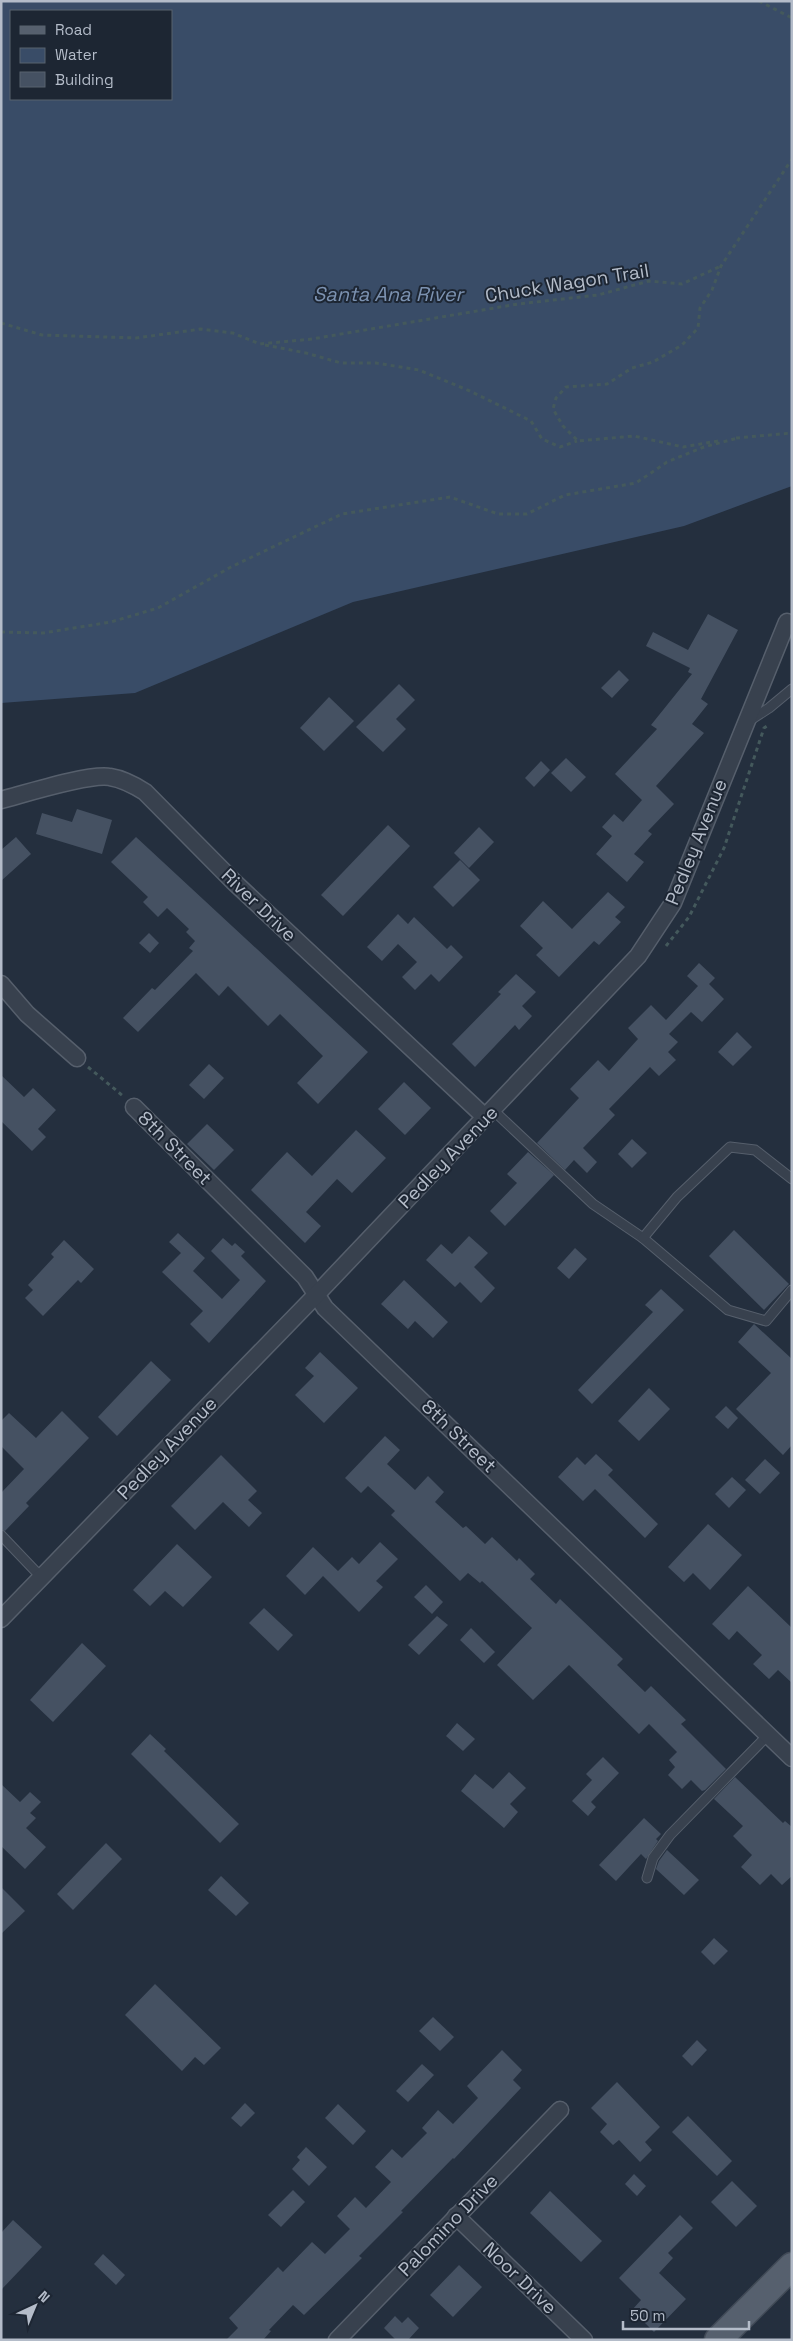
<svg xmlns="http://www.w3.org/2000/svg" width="793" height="2341" font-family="'Space Grotesk',sans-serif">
	<rect width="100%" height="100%" fill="#242f3e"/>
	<path fill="#394c67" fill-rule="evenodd" d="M 1,1 L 792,1 L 792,486 L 684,526 L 353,602 L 135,693 L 1,703 ZM 11,11 L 171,11 L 171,99 L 11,99 Z"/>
	<g fill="#455162">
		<path d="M 708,614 L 738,630 L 701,699 L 708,704 L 692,724 L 704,733 L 656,786 L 674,804 L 648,831 L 652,834 L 634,854 L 644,862 L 627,882 L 596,854 L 612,836 L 602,827 L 614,814 L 623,822 L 642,800 L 615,774 L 657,729 L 651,725 L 692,674 L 688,672 L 690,668 L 646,646 L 653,632 L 688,650 Z"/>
		<path d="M 619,670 L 629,680 L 612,698 L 601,688 Z"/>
		<path d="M 399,684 L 415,700 L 396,719 L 406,729 L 383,752 L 356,727 Z"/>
		<path d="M 329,697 L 354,721 L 324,751 L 300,728 Z"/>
		<path d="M 566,758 L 586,777 L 571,792 L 551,773 Z"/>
		<path d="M 541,761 L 550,770 L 534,787 L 525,778 Z"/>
		<path d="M 77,809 L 112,820 L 102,854 L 36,834 L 42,813 L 72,822 Z"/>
		<path d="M 388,825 L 410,846 L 343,916 L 321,895 Z"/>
		<path d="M 479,827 L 494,842 L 469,868 L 454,853 Z"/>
		<path d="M 16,837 L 31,854 L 1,881 L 1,850 Z"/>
		<path d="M 136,837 L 368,1052 L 318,1104 L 297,1083 L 323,1056 L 280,1014 L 268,1026 L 228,986 L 219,996 L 196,973 L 138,1032 L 123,1018 L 152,988 L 155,990 L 193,951 L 189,948 L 195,941 L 186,932 L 189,929 L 167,908 L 158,917 L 143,902 L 148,897 L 111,862 Z"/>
		<path d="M 460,860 L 480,880 L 453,907 L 433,887 Z"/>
		<path d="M 608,892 L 625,907 L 615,917 L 621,922 L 599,945 L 594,941 L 559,977 L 536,955 L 543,948 L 520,926 L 543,901 L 572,929 Z"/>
		<path d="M 398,914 L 408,924 L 414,917 L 447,949 L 451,945 L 463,957 L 439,982 L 431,974 L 415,990 L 402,977 L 417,962 L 398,944 L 382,961 L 367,947 Z"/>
		<path d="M 149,933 L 159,943 L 150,953 L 139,943 Z"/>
		<path d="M 699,963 L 715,978 L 709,984 L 724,999 L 702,1022 L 691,1012 L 669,1034 L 678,1042 L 668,1052 L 676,1060 L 659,1076 L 650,1067 L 609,1109 L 615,1115 L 583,1148 L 597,1162 L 587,1173 L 574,1160 L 565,1170 L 537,1143 L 579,1098 L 570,1089 L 598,1060 L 609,1071 L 638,1039 L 628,1028 L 651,1005 L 666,1020 L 698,986 L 687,976 Z"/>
		<path d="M 516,974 L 536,992 L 522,1006 L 532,1016 L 519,1030 L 515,1025 L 475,1067 L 452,1044 L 501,994 L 498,992 Z"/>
		<path d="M 737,1032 L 752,1047 L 733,1066 L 718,1052 Z"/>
		<path d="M 209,1064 L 224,1078 L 204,1099 L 189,1085 Z"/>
		<path d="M 1,1075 L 24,1097 L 33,1088 L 56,1110 L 38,1129 L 46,1137 L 32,1151 L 1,1121 Z"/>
		<path d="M 404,1082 L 431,1108 L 405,1135 L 378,1109 Z"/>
		<path d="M 207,1124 L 234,1150 L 214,1170 L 187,1144 Z"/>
		<path d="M 356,1130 L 386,1158 L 352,1193 L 337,1179 L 306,1212 L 321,1226 L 305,1243 L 251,1190 L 287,1152 L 312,1176 Z"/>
		<path d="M 632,1139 L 647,1153 L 632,1168 L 618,1154 Z"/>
		<path d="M 528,1152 L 554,1175 L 505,1226 L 490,1211 L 517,1183 L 507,1174 Z"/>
		<path d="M 734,1230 L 789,1284 L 764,1310 L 709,1256 Z"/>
		<path d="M 178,1233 L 205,1258 L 193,1271 L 222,1299 L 240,1280 L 211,1251 L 223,1238 L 232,1246 L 235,1243 L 245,1252 L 241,1256 L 266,1281 L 209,1343 L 190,1324 L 203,1311 L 162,1272 L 181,1253 L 169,1242 Z"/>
		<path d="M 469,1236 L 488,1253 L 474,1267 L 495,1288 L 481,1303 L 460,1282 L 455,1287 L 426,1260 L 441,1244 L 452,1254 Z"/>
		<path d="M 64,1240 L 94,1269 L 81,1283 L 78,1280 L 43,1316 L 25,1298 L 33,1290 L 28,1285 L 54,1257 L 51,1254 Z"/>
		<path d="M 575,1248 L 587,1259 L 569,1279 L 557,1268 Z"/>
		<path d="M 404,1280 L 448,1322 L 433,1338 L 415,1321 L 408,1329 L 381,1304 Z"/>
		<path d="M 661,1289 L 684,1310 L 592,1404 L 578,1390 L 653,1312 L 645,1305 Z"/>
		<path d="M 754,1324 L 792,1359 L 792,1445 L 783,1455 L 736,1409 L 771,1373 L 738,1342 Z"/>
		<path d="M 320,1352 L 358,1388 L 324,1423 L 295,1395 L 314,1376 L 305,1368 Z"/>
		<path d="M 151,1361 L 171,1380 L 117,1436 L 98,1417 Z"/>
		<path d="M 649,1388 L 670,1409 L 639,1441 L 618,1421 Z"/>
		<path d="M 726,1406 L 738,1418 L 728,1429 L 715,1417 Z"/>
		<path d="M 62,1411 L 89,1438 L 26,1503 L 29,1506 L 5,1531 L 1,1529 L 1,1493 L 24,1469 L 1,1446 L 1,1421 L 9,1413 L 36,1438 Z"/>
		<path d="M 385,1436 L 400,1450 L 387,1464 L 415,1490 L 428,1476 L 444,1492 L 435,1502 L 463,1528 L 466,1526 L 485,1544 L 492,1537 L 517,1561 L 519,1558 L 535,1574 L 530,1579 L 556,1604 L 560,1599 L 623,1659 L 617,1665 L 645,1692 L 651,1686 L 686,1720 L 681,1724 L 726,1769 L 705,1790 L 702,1791 L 691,1780 L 682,1789 L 668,1775 L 675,1767 L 669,1760 L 677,1752 L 649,1724 L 639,1734 L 569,1665 L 533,1700 L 497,1665 L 532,1628 L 482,1581 L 480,1583 L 468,1573 L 460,1581 L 391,1515 L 395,1511 L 368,1486 L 361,1493 L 345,1478 Z"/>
		<path d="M 596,1454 L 613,1470 L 608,1475 L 658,1524 L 645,1538 L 595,1489 L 583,1501 L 558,1477 L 577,1457 L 585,1465 Z"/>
		<path d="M 221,1455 L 257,1491 L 248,1500 L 262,1513 L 249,1527 L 223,1502 L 195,1530 L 171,1506 Z"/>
		<path d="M 765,1459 L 780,1473 L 760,1494 L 745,1480 Z"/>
		<path d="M 732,1477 L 746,1490 L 729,1508 L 715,1494 Z"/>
		<path d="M 708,1524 L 742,1555 L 710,1590 L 693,1573 L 684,1582 L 668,1567 Z"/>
		<path d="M 380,1542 L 398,1559 L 376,1581 L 383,1587 L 359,1612 L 323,1576 L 305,1595 L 286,1576 L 313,1547 L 338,1571 L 352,1557 L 359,1564 Z"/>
		<path d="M 177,1544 L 212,1577 L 183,1607 L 165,1591 L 150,1606 L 133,1590 Z"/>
		<path d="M 426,1585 L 443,1602 L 432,1614 L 414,1597 Z"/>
		<path d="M 748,1586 L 792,1628 L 792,1683 L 778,1670 L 769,1679 L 753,1664 L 762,1655 L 737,1631 L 729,1640 L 712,1624 Z"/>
		<path d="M 264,1608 L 293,1635 L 278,1651 L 249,1623 Z"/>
		<path d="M 437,1616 L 448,1625 L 419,1655 L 408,1645 Z"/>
		<path d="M 471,1628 L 495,1652 L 484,1663 L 460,1640 Z"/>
		<path d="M 82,1643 L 106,1666 L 53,1722 L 30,1700 Z"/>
		<path d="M 457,1723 L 475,1739 L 463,1751 L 446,1736 Z"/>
		<path d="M 150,1734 L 166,1749 L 164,1751 L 239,1824 L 220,1843 L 131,1754 Z"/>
		<path d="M 603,1757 L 619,1773 L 591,1802 L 596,1807 L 588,1816 L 572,1801 L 592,1780 L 586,1774 Z"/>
		<path d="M 509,1772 L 526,1788 L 510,1804 L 518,1812 L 504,1828 L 461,1791 L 475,1774 L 493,1789 Z"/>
		<path d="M 735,1777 L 783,1823 L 785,1821 L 792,1827 L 792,1876 L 782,1885 L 771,1874 L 760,1885 L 741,1867 L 752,1855 L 733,1836 L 743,1826 L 714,1799 Z"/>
		<path d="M 1,1784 L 20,1802 L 30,1792 L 41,1802 L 30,1813 L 36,1818 L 26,1828 L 46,1847 L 25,1869 L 1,1846 Z"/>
		<path d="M 644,1818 L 661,1834 L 656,1839 L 658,1841 L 646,1859 L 641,1854 L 616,1881 L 599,1865 Z"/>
		<path d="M 106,1843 L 122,1859 L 73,1910 L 57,1894 Z"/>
		<path d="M 667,1850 L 699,1880 L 684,1895 L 656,1869 L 659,1861 Z"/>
		<path d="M 221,1876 L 249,1903 L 236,1916 L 208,1890 Z"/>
		<path d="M 1,1887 L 25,1911 L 1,1934 Z"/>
		<path d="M 714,1938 L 728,1951 L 714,1965 L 701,1952 Z"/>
		<path d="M 155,1984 L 221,2048 L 204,2065 L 195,2057 L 182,2071 L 125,2015 Z"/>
		<path d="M 433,2017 L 454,2037 L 440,2051 L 419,2031 Z"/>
		<path d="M 697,2040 L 707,2050 L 692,2066 L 682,2056 Z"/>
		<path d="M 502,2050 L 522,2070 L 513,2080 L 521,2088 L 454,2159 L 453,2158 L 401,2211 L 403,2212 L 359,2256 L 362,2258 L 304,2315 L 293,2305 L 269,2330 L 271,2331 L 263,2340 L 226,2340 L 238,2328 L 229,2318 L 278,2267 L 283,2272 L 312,2242 L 325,2254 L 350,2229 L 337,2216 L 355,2197 L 366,2208 L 391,2182 L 375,2167 L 392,2149 L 402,2158 L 427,2133 L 422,2128 L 438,2110 L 453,2124 L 478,2098 L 467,2086 Z"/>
		<path d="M 422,2064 L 434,2075 L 408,2102 L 396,2091 Z"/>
		<path d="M 617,2082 L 660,2127 L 645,2142 L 652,2150 L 640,2162 L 619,2140 L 613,2145 L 600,2132 L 607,2124 L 591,2108 Z"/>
		<path d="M 245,2103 L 255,2113 L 241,2127 L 231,2118 Z"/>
		<path d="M 338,2104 L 366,2131 L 353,2145 L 325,2118 Z"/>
		<path d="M 688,2116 L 732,2161 L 717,2176 L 672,2132 Z"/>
		<path d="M 306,2147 L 327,2167 L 309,2186 L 292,2169 L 300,2160 L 297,2157 Z"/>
		<path d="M 634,2174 L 646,2186 L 637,2196 L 625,2184 Z"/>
		<path d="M 732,2181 L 757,2206 L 736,2227 L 711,2202 Z"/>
		<path d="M 293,2190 L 305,2202 L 281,2227 L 268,2215 Z"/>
		<path d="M 550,2191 L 602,2241 L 581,2262 L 530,2213 Z"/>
		<path d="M 680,2215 L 693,2228 L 668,2253 L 673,2258 L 659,2273 L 686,2299 L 654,2332 L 632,2310 L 641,2300 L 619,2278 Z"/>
		<path d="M 13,2220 L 42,2247 L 1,2290 L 1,2233 Z"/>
		<path d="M 103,2254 L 125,2275 L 116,2285 L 94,2264 Z"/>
		<path d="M 459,2265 L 482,2287 L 453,2317 L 430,2295 Z"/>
		<path d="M 395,2316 L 402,2323 L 408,2317 L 419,2328 L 408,2340 L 396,2340 L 384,2328 Z"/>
	</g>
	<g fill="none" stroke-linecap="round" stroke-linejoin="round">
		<g stroke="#565f6c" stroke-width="11">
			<g id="lane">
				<path d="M 749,721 L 769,708 L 792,689"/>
				<path d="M 493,1110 L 593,1204 L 643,1238 L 728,1310 L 766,1321 L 792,1290"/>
				<path d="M 643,1238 L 677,1197 L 730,1147 L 755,1150 L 792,1179"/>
				<path d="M 1,1535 L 41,1577"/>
				<path d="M 647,1878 L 653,1858 L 670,1835 L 768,1735"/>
			</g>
		</g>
		<g stroke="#565f6c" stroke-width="19">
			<g id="street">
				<path d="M 1,800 C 24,794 90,773 110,777 C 123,779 134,785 145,792 L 234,882 L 485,1117"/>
				<path d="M 1,984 L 27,1014 L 77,1058"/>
				<path d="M 134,1107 L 305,1277 L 325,1308 L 792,1758"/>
				<path d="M 1,1619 L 317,1294 L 638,956 L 673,903 L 787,622"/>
				<path d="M 456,2216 L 584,2340"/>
				<path d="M 337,2340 L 560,2110"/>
			</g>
		</g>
		<g stroke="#414a57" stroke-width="29">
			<path id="primary" d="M 718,2340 L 792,2266"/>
		</g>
		<g stroke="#44595c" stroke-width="3" stroke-dasharray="4 4" stroke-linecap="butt">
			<path d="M 759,1 L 792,18"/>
			<path d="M 1,323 L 42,335 L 136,338 L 201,329 L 233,333 L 260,344 L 312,339 L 518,304 L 598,295 L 649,281 L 682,284 L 721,266"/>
			<path d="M 265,345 L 306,353 L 341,363 L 376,363 L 419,370 L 470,391 L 531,421 L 542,439 L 560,447 L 577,441"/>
			<path d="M 736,438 L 792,433"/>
			<path d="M 718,441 L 683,447 L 634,436 L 578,441 L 563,426 L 553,409 L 556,398 L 566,387 L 607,384 L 632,368 L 653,362 L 682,345 L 698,328 L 700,308 L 712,290 L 721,266 L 792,159"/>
			<path d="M 1,632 L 43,633 L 111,622 L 158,608 L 231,567 L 342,514 L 450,497 L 498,514 L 527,514 L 565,495 L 636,483 L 667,462 L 704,447 L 738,438"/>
			<path d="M 666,946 L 689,917 L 724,848 L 764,728 L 767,726"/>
			<path d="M 88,1067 L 123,1096"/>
		</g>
		<use href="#lane" stroke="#38414e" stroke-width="9"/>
		<use href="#street" stroke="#38414e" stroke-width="16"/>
		<use href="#primary" stroke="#56606e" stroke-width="26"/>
	</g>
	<g text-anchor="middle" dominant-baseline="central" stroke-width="4" stroke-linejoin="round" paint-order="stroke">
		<g font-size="19" fill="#b4bcc9" stroke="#1d2633">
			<text transform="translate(567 283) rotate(-9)">Chuck Wagon Trail</text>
			<text transform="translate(696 842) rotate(-68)">Pedley Avenue</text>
			<text transform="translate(259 905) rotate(44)">River Drive</text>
			<text transform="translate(175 1148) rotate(45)">8th Street</text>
			<text transform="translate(448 1157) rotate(-46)">Pedley Avenue</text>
			<text transform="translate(459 1436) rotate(44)">8th Street</text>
			<text transform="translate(167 1448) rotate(-46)">Pedley Avenue</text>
			<text transform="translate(448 2225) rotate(-46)">Palomino Drive</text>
			<text transform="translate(520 2278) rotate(44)">Noor Drive</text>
		</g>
		<g font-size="20" font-style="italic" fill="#7c92b1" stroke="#1d2633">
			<text x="388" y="294">Santa Ana River</text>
		</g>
	</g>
	<rect width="793" height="2341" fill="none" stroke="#b4bcc9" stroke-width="5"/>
	<rect x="10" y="10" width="162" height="90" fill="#1d2633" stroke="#59626f"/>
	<rect x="20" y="26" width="25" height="8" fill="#56606e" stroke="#59626f"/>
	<text x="55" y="35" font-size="15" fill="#b4bcc9">Road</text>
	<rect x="20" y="48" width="25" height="15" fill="#394c67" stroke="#59626f"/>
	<text x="55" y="60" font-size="15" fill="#b4bcc9">Water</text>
	<rect x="20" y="72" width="25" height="15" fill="#455162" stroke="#59626f"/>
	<text x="55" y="85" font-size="15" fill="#b4bcc9">Building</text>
	<g transform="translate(35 2306) rotate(44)" stroke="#1d2633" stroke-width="4" paint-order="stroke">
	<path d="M0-4L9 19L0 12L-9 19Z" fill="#b4bcc9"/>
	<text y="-8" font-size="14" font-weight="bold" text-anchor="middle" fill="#b4bcc9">N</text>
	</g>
	<path d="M623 2321v8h126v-8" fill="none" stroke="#b4bcc9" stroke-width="2.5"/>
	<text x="630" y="2321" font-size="15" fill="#b4bcc9" stroke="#1d2633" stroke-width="4" paint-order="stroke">50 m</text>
</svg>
